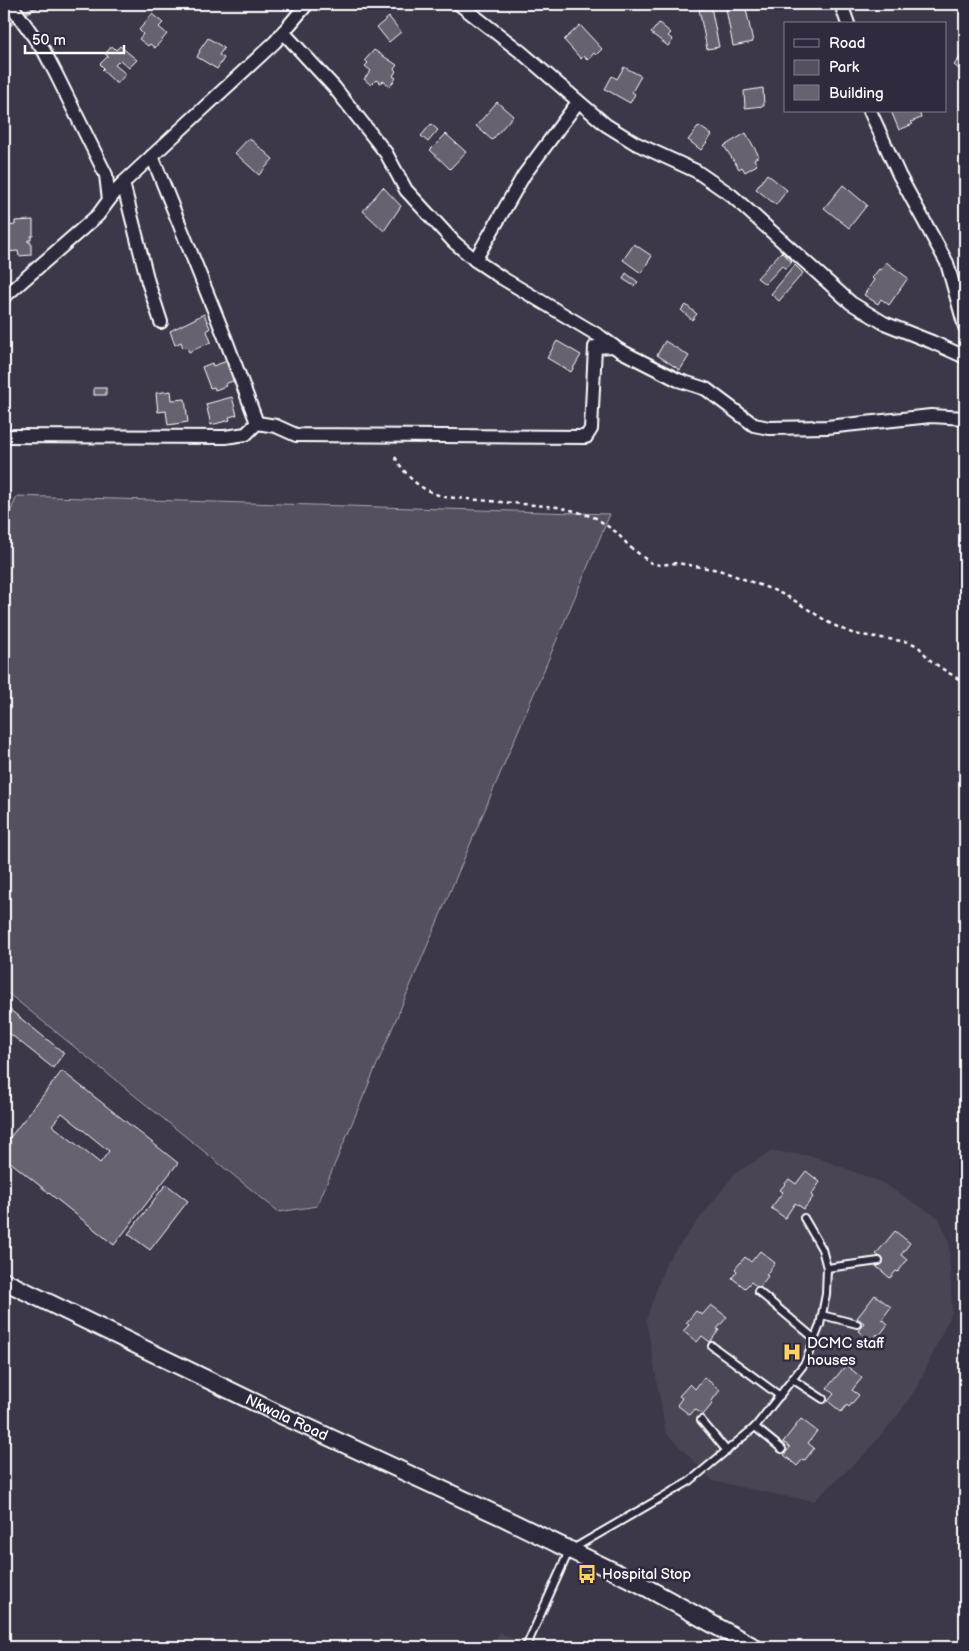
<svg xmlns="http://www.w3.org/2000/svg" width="969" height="1651" font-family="'Balsamiq Sans',sans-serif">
	<rect width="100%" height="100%" fill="#3c3749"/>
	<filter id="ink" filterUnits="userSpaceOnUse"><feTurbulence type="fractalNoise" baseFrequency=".02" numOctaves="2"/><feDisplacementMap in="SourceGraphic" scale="10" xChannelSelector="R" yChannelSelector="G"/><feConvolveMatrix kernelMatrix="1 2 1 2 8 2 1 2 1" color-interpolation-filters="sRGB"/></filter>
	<g filter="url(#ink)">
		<g fill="#494455">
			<path d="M 772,1151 L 813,1156 L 881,1182 L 939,1218 L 949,1241 L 952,1312 L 919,1384 L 899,1414 L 865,1454 L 814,1501 L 778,1495 L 713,1481 L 666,1433 L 646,1320 L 666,1262 L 735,1173 Z"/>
			<path d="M 499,1632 L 529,1647 L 493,1647 Z"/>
		</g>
		<path fill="#555060" stroke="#aaa8b0" d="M 17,496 L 610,514 L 317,1206 L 279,1212 L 4,990 L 4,527 Z"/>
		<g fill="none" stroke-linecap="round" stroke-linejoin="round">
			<path stroke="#afadb4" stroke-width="4" d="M 4,29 L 27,12 L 41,4"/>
		</g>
		<g fill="#666270" stroke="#fff" fill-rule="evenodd">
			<path d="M 725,4 L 745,4 L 753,42 L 733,46 Z"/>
			<path d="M 711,7 L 719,47 L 707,49 L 699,9 Z"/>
			<path d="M 152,14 L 163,23 L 159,27 L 167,34 L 155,48 L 150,44 L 148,46 L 139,39 L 143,34 L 139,30 Z"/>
			<path d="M 389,17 L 401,32 L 389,42 L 377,27 Z"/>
			<path d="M 659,23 L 671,33 L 668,36 L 673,40 L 668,46 L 651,33 Z"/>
			<path d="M 580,25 L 602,49 L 596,55 L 594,53 L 588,60 L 584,56 L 581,59 L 564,40 Z"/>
			<path d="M 208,38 L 224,48 L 219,55 L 224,58 L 217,69 L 197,57 L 200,51 L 199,51 Z"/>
			<path d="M 112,46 L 116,50 L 120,46 L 137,60 L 129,68 L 120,60 L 115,65 L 126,74 L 117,84 L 102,70 L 104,68 L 100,64 L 108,56 L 105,54 Z"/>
			<path d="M 374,50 L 397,65 L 394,69 L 396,71 L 393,76 L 396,78 L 390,86 L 383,81 L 381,83 L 376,80 L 371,85 L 364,79 L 371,71 L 365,66 L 368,63 L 365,60 Z"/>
			<path d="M 965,51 L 965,74 L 954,65 Z"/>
			<path d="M 624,67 L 641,76 L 632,92 L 635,94 L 630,103 L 605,89 L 612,76 L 617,79 Z"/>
			<path d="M 763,88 L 764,106 L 745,108 L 744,91 Z"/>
			<path d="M 497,102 L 513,116 L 492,140 L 476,126 Z"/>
			<path d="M 891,111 L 919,111 L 921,118 L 911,122 L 913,124 L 899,130 Z"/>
			<path d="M 431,124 L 438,130 L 428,142 L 421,136 Z"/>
			<path d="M 699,126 L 712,135 L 701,150 L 688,140 Z"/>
			<path d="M 746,133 L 759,156 L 754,159 L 757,165 L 745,172 L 742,167 L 739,169 L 724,146 Z"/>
			<path d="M 446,134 L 466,152 L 450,169 L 430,150 Z"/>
			<path d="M 249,138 L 273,159 L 259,175 L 235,153 Z"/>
			<path d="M 767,174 L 787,190 L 776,205 L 756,189 Z"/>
			<path d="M 843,185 L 867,205 L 849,228 L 824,208 Z"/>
			<path d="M 383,187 L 401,206 L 384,231 L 363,211 Z"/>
			<path d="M 33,220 L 33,236 L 31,236 L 31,240 L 28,240 L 28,242 L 31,242 L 31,255 L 19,256 L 18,251 L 4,252 L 4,233 L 6,233 L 6,226 L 15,225 L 15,221 Z"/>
			<path d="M 634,244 L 652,256 L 641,273 L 623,260 Z"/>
			<path d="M 781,252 L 792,262 L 786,269 L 782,266 L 765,284 L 757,278 Z"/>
			<path d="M 886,262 L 908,278 L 889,305 L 881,299 L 878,304 L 864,295 L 874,280 L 872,278 L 879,269 L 881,270 Z"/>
			<path d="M 795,265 L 803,273 L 779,301 L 771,294 Z"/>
			<path d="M 626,273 L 638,282 L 634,286 L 623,279 Z"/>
			<path d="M 686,305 L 697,314 L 692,320 L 681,310 Z"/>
			<path d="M 204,314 L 210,328 L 207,331 L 211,342 L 189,352 L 187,347 L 183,348 L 181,342 L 175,345 L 170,331 Z"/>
			<path d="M 557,341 L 581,355 L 571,372 L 547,358 Z"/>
			<path d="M 665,341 L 689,356 L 680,370 L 657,355 Z"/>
			<path d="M 227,361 L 235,380 L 225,384 L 226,386 L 215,390 L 214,387 L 210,388 L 202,367 L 212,363 L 213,366 Z"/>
			<rect x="94" y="388" width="12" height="7"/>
			<path d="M 171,391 L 172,400 L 185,399 L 188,422 L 168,425 L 166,411 L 158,412 L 156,393 Z"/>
			<path d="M 232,397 L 237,415 L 229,417 L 230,420 L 211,425 L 206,404 Z"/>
			<path d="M 4,1005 L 64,1053 L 53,1068 L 4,1029 Z"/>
			<path d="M 62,1071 L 178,1163 L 114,1245 L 4,1157 L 4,1145 ZM 62,1113 L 109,1151 L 100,1163 L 52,1125 Z"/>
			<path d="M 806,1171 L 820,1182 L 811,1195 L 813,1197 L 804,1209 L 795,1203 L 785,1218 L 771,1208 L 783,1192 L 780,1190 L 789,1179 L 796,1184 Z"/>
			<path d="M 166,1184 L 188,1201 L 150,1250 L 128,1234 Z"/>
			<path d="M 895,1231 L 910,1243 L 901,1255 L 907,1260 L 898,1272 L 896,1271 L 890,1278 L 877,1267 L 883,1259 L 876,1254 Z"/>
			<path d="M 760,1251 L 775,1263 L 766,1275 L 768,1276 L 759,1288 L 751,1282 L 745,1288 L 732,1278 L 737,1271 L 735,1269 L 745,1257 L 751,1262 Z"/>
			<path d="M 875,1295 L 891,1307 L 882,1319 L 888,1324 L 879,1336 L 877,1334 L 871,1342 L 858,1331 L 864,1323 L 857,1318 Z"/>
			<path d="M 711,1305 L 727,1317 L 717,1329 L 719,1330 L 710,1342 L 702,1336 L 697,1342 L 683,1331 L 689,1325 L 686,1323 L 696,1311 L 702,1315 Z"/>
			<path d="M 846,1365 L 862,1378 L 852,1390 L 859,1395 L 849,1407 L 847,1405 L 841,1412 L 828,1401 L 834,1394 L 827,1388 Z"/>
			<path d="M 704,1377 L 720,1390 L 711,1402 L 713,1403 L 703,1415 L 695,1409 L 690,1415 L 677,1405 L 682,1398 L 679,1396 L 690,1384 L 695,1389 Z"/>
			<path d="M 801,1419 L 817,1431 L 808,1443 L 814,1448 L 805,1460 L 803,1459 L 797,1466 L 784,1455 L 790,1447 L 783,1442 Z"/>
		</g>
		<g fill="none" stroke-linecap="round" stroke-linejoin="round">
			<g stroke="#fff" stroke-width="10">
				<g id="service">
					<path d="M 827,1268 L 879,1261"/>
					<path d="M 758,1291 L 815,1339"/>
					<path d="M 822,1315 L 857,1324"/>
					<path d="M 712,1346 L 780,1396"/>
					<path d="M 792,1379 L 823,1399"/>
					<path d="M 701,1420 L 727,1451"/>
					<path d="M 755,1427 L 782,1449"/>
					<path d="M 526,1647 L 569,1551 L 690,1481 L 755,1427 L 805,1363 L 820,1325 L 826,1294 L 827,1268 L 822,1249 L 804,1218"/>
				</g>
			</g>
			<g stroke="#fff" stroke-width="16">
				<g id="minor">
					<path d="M 459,4 L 521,52 L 606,125 L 635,143 L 696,171 L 731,195 L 851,303 L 884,323 L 932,342 L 965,357"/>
					<path d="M 841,4 L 848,24"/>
					<path d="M 283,32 L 334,87 L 386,153 L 406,190 L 454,242 L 475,260 L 502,278 L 601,337 L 619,350 L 678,380 L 706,389 L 754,425 L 769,428 L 827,427 L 931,416 L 965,418"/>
					<path d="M 870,111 L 899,175 L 947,263 L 965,327"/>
					<path d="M 152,156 L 226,340 L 257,423"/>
					<path d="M 123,183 L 148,282 L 161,322"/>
					<path d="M 109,200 L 123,183 L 275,42 L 307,4"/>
					<path d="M 475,260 L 524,175 L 578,102"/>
					<path d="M 4,297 L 98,215 L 109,200 L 106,175 L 56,74 L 44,51 L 14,9 L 13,4"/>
					<path d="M 257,423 L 276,426 L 296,435 L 586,437 L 591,429 L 595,347 L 613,346"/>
					<path d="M 4,436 L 225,437 L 246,434 L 257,423"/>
				</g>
			</g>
			<g stroke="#fff" stroke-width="20">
				<g id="tertiary">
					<path id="s1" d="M 4,1281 L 279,1414 L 502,1517 L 638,1583 L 754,1647"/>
				</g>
			</g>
			<path stroke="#fff" stroke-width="2.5" stroke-dasharray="4 4" stroke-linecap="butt" d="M 395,457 C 408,479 420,490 445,497 L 557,507 L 575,511 L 596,518 L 616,532 L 630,547 L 651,563 L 660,565 L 677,563 L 719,570 L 776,591 L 792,599 L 831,624 L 854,634 L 909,642 L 918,646 L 929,659 L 941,668 L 965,683"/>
			<use href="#service" stroke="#2f2a3d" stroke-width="6"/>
			<use href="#minor" stroke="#2f2a3d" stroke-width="12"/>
			<use href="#tertiary" stroke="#2f2a3d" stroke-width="16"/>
		</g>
	</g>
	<defs>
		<g id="hospital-bare" transform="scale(1.5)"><path d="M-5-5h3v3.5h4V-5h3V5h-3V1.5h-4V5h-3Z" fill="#ffd166" stroke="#2f2a3d" stroke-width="2.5" paint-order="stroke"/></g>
		<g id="bus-bare" transform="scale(1.5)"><path d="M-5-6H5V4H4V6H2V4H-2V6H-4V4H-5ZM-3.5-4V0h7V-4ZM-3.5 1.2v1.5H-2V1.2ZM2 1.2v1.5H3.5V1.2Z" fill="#ffd166" stroke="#2f2a3d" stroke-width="2.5" paint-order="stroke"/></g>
	</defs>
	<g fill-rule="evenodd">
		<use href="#hospital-bare" x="792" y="1352"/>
		<use href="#bus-bare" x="587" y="1574"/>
	</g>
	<g text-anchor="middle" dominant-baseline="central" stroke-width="5" stroke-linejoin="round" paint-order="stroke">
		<g font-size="15" fill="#fff" stroke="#2f2a3d" text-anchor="start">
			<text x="807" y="1343">DCMC staff<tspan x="807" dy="17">houses</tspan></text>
			<text x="602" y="1574">Hospital Stop</text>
		</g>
		<g font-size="15" fill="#fff" stroke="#2f2a3d">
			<text stroke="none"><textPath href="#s1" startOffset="314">Nkwala Road</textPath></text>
		</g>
	</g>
	<rect width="969" height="1651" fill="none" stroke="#2f2a3d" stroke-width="20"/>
	<rect x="10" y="10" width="949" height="1631" fill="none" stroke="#fff" stroke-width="2" filter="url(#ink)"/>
	<rect x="784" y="22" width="162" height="90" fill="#2f2a3d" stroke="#827f8b"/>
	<rect x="794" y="39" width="25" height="8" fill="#2f2a3d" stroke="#827f8b"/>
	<text x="829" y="48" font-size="15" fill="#ffffff">Road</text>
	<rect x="794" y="60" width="25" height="15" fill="#555060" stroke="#827f8b"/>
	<text x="829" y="72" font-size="15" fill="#ffffff">Park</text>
	<rect x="794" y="85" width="25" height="15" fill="#666270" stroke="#827f8b"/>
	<text x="829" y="98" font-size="15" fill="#ffffff">Building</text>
	<path d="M25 45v8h99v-8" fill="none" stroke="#ffffff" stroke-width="2.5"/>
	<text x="32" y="45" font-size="15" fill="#ffffff" stroke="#2f2a3d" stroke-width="4" paint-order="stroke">50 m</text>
</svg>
